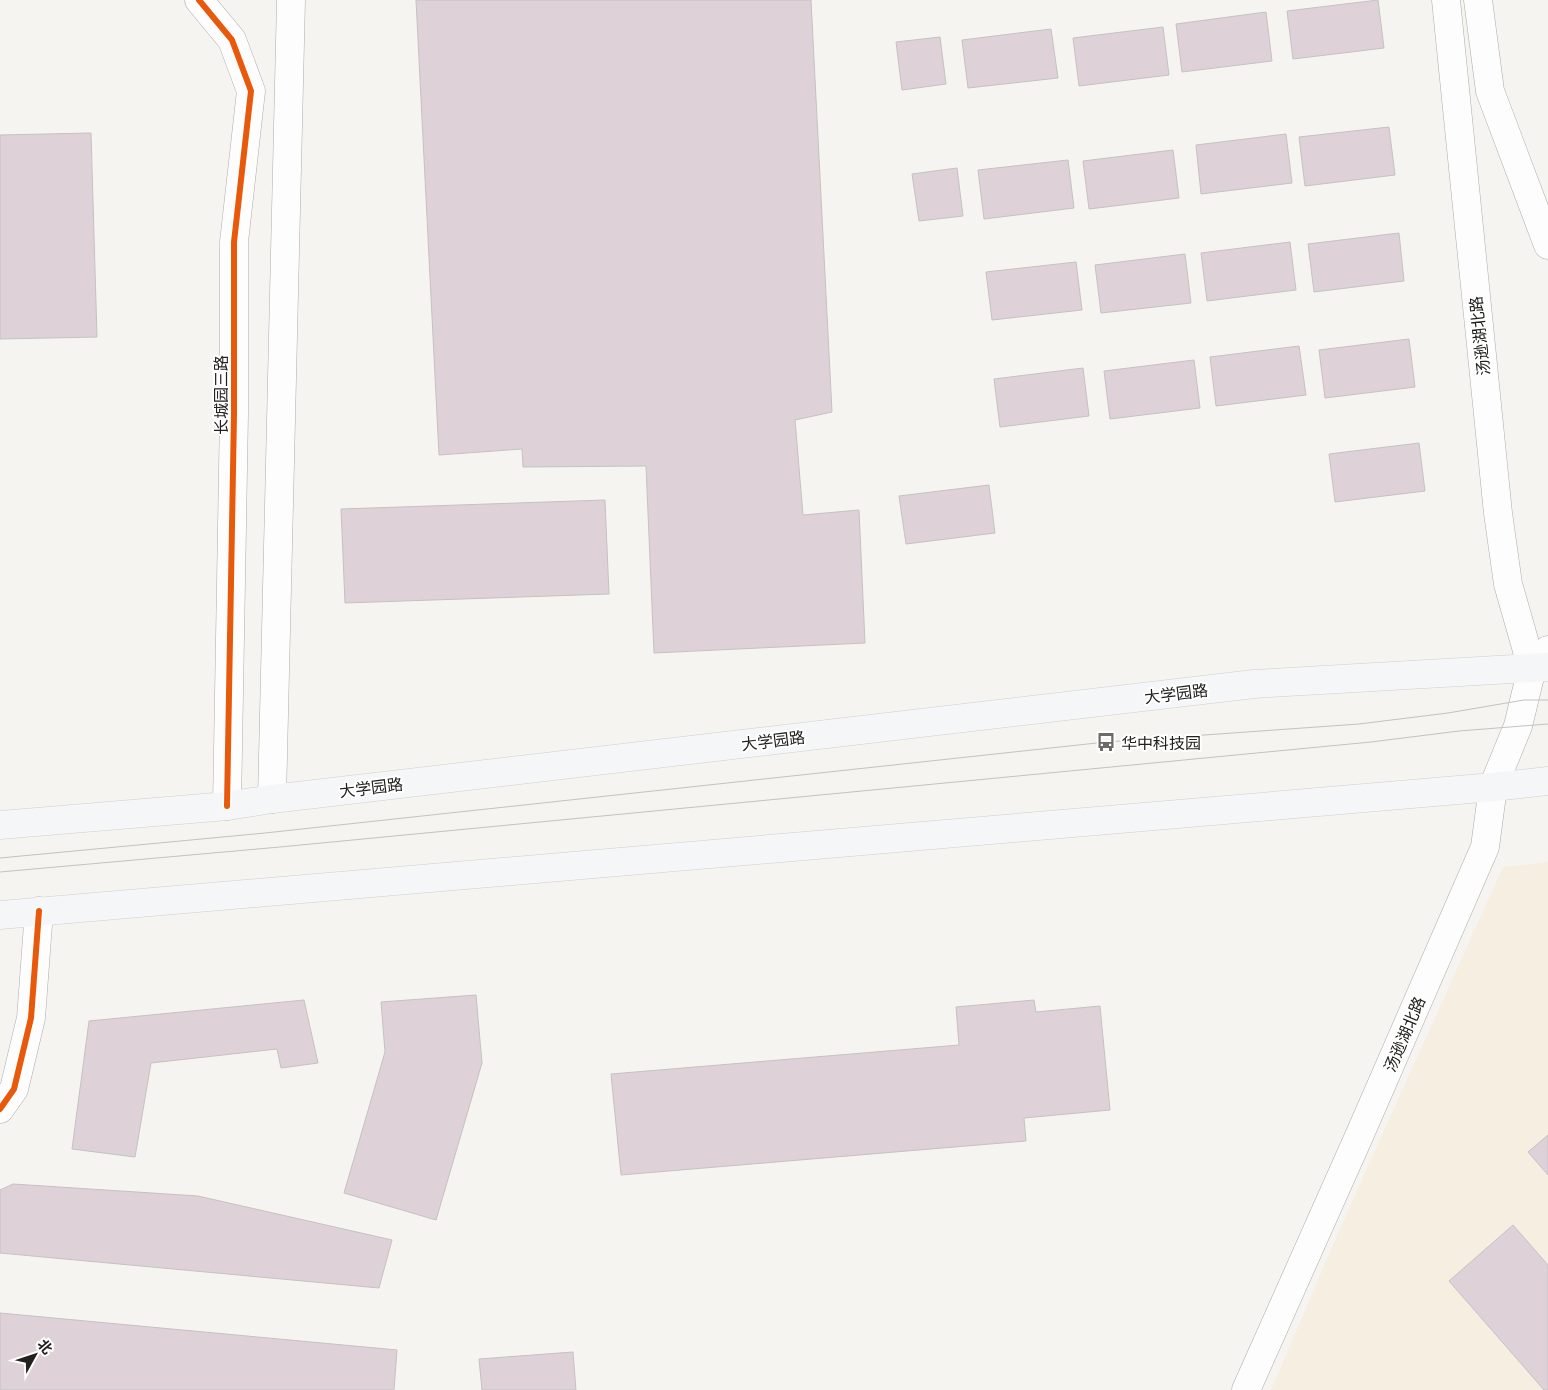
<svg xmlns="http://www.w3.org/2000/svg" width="1548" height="1390" font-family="Barlow,'Noto Sans SC',sans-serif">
	<rect width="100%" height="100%" fill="#f6f4f0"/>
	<path fill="#f5eee1" d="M 1548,862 L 1548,1390 L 1271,1390 L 1342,1224 L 1503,867 Z"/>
	<g fill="#ded1d8" stroke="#c4c2c1">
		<path d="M 416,0 L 811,0 L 832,412 L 795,420 L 803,515 L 859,510 L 865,643 L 654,653 L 646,466 L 523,467 L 522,449 L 439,455 Z"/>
		<path d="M 1378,0 L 1384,48 L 1293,59 L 1287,11 Z"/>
		<path d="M 1266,12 L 1272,61 L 1182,72 L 1176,24 Z"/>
		<path d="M 1163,27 L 1169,75 L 1079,86 L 1073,38 Z"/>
		<path d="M 1051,29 L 1058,78 L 968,88 L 962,40 Z"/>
		<path d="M 940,37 L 946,84 L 902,90 L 896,42 Z"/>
		<path d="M 1389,127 L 1395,175 L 1305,186 L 1299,137 Z"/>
		<path d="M 91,133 L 97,337 L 0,339 L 0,135 Z"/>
		<path d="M 1286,134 L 1292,183 L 1201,194 L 1196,145 Z"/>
		<path d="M 1173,150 L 1179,198 L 1089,209 L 1083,161 Z"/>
		<path d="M 1068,160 L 1074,208 L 984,219 L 978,170 Z"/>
		<path d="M 957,168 L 963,216 L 919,221 L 912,174 Z"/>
		<path d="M 1399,233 L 1404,281 L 1314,292 L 1308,244 Z"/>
		<path d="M 1290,242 L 1296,290 L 1207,301 L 1201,253 Z"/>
		<path d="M 1185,254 L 1191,303 L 1101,313 L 1095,265 Z"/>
		<path d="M 1076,262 L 1082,310 L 992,320 L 986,272 Z"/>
		<path d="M 1409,339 L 1415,387 L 1325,398 L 1319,350 Z"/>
		<path d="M 1299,346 L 1306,395 L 1216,406 L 1210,357 Z"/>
		<path d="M 1194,360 L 1200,408 L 1110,419 L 1104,371 Z"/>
		<path d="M 1083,368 L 1089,416 L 1000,427 L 994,379 Z"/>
		<path d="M 1419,443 L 1425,491 L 1335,502 L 1329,454 Z"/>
		<path d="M 989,485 L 995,533 L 906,544 L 899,496 Z"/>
		<path d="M 605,500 L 609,594 L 345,603 L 341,509 Z"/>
		<path d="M 476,995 L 482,1063 L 436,1220 L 344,1193 L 385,1052 L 381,1002 Z"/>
		<path d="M 304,1000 L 318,1063 L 281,1068 L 277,1049 L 151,1063 L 135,1157 L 72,1149 L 89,1021 Z"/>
		<path d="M 1034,1000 L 1036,1012 L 1100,1006 L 1110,1110 L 1024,1118 L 1026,1141 L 621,1175 L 611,1074 L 959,1045 L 956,1007 Z"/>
		<path d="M 1548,1135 L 1548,1175 L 1528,1152 Z"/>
		<path d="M 13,1184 L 198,1196 L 392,1240 L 379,1288 L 0,1253 L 0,1190 Z"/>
		<path d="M 1513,1225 L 1548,1265 L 1548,1390 L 1544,1390 L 1449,1281 Z"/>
		<path d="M 0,1313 L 397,1350 L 394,1390 L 0,1390 Z"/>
		<path d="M 573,1352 L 576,1390 L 482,1390 L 479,1359 Z"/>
	</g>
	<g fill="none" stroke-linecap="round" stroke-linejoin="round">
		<g stroke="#adaca9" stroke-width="29">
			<g id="street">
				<path d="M 199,0 L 232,40 L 251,91 L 234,242 L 234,414 L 227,806"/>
				<path d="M 272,799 L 291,0"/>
				<path d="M 0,1109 L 14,1089 L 31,1018 L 39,911"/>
			</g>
		</g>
		<g stroke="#adaca9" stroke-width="29">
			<g id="secondary">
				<path d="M 1446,0 L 1498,513 L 1508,584 L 1532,668"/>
				<path d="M 1478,0 L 1490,91 L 1548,245"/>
				<path d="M 1246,1390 L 1360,1134 L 1485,847 L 1493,787 L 1518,726 L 1532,668 L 1548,650"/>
			</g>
		</g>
		<g stroke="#d0cfcc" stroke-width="29">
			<g id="primary">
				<path d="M 0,825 L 227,806 L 272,799 L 1254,684 L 1548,667"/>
				<path d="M 0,915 L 1493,787 L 1548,781"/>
			</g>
		</g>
		<use href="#street" stroke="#fefdfd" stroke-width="28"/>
		<use href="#secondary" stroke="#fefdfd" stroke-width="28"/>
		<use href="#primary" stroke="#f4f6f7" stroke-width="28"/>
		<g stroke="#c2c2c0" stroke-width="1">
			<path d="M 0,858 L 265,833 L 1106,742 L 1359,724 L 1448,713 L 1524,700 L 1548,700"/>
			<path d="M 0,872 L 280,847 L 1371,742 L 1459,731 L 1548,724"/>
		</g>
		<g stroke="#fff" stroke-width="9">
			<g id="cycleway">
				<path d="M 199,0 L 232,40 L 251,91 L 234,242 L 234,414 L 227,806"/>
				<path d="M 0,1109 L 14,1089 L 31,1018 L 39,911"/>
			</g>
		</g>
		<use href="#cycleway" stroke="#e8590c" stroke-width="6"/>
	</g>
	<defs>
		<g id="bus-bare" transform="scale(1.5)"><path d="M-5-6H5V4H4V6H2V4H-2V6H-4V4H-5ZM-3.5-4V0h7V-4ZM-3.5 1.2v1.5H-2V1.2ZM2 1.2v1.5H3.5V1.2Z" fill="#6c6b68" stroke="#fff" stroke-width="2.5" paint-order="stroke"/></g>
	</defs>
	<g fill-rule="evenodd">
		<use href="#bus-bare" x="1106" y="742"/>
	</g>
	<g text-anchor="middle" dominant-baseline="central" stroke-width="4" stroke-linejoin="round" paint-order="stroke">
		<g font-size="16" fill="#22211e" stroke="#fff">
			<text transform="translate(1479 336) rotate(-96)">汤逊湖北路</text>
			<text transform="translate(220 395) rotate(-90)">长城园三路</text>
			<text transform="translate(1176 693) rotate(-7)">大学园路</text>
			<text transform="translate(773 740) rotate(-7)">大学园路</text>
			<text transform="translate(371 787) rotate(-7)">大学园路</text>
			<text transform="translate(1404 1034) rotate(-67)">汤逊湖北路</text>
		</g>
		<g font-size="16" fill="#22211e" stroke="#fff" text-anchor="start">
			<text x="1121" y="742">华中科技园</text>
		</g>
	</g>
	<g transform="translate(35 1355) rotate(50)" stroke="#ffffff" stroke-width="4" paint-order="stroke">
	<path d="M0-4L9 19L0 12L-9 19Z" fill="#22211e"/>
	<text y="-8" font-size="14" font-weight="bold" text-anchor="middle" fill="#22211e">北</text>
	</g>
</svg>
